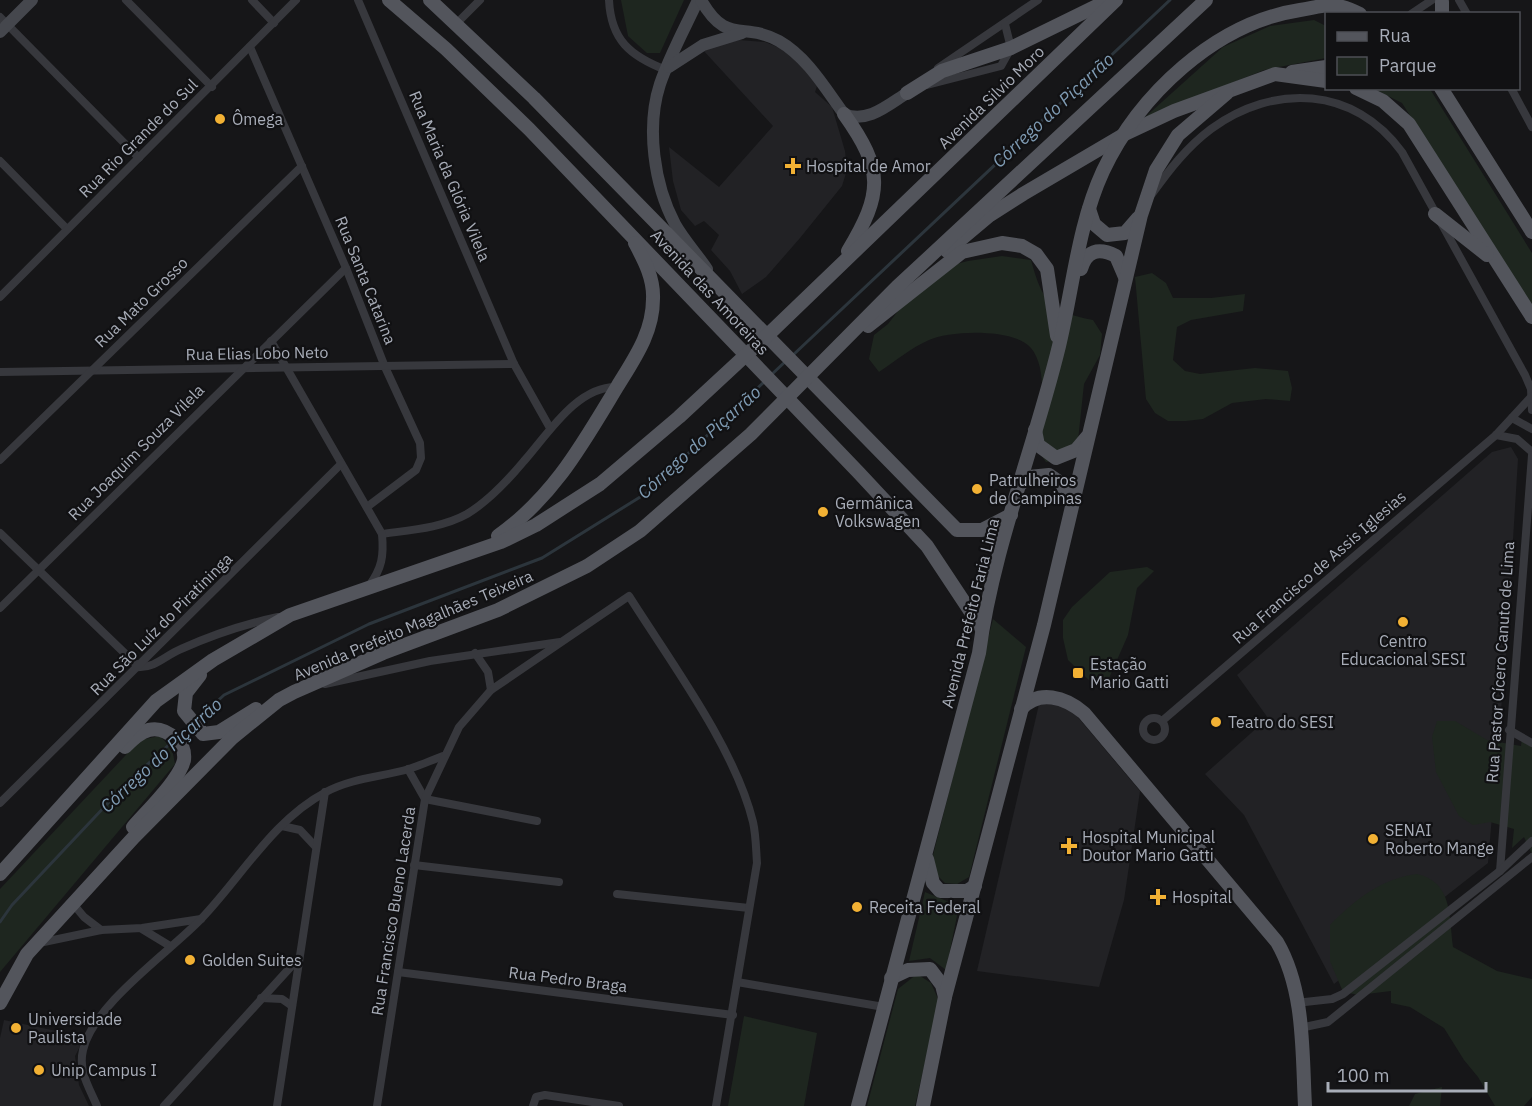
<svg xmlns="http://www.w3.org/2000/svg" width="1532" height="1106" font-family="'IBM Plex Sans',sans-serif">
	<rect width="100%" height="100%" fill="#161618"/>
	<g fill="#222225">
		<path d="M 739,40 L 765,42 L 785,50 L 795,58 L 817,86 L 815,92 L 832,107 L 845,151 L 847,170 L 842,186 L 800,238 L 766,277 L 742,294 L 730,271 L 711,250 L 719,235 L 704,221 L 695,226 L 681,210 L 673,181 L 669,147 L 719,187 L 773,126 L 702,49 Z"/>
		<path d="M 1511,447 L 1518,459 L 1506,652 L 1488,863 L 1334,984 L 1244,815 L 1205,774 L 1268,718 L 1237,675 L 1492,452 Z"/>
		<path d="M 1040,700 L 1071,709 L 1140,791 L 1124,900 L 1099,987 L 977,971 Z"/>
		<path d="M 4,1020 L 85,1037 L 75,1056 L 79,1085 L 89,1106 L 0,1106 L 0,1038 Z"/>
	</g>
	<g fill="#1e261f">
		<path d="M 621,0 L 684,0 L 660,53 L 647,53 L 628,36 Z"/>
		<path d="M 1314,20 L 1326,26 L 1326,58 L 1264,70 L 1143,119 L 1223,47 L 1270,26 Z"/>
		<path d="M 1374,89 L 1430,89 L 1532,253 L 1532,308 L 1402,103 Z"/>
		<path d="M 1002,256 L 1031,260 C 1042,301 1050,312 1093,320 L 1102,334 L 1100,355 L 1084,384 L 1077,450 L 1063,460 L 1046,462 L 1036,448 C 1040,421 1050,371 1031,348 C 1015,328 950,330 929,340 C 909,349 897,360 879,372 L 869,359 L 874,335 L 888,324 L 929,271 L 968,261 Z"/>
		<path d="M 1152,273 L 1166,283 L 1173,298 L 1211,298 L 1245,294 L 1243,311 L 1191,320 L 1177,327 L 1173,360 L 1185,371 L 1200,374 L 1255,368 L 1288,371 L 1292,388 L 1290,401 L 1266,399 L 1232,403 L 1203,419 L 1186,421 L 1168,421 L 1155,413 L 1146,399 L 1135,277 Z"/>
		<path d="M 1147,567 L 1154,571 L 1137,588 L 1128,635 L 1106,685 L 1091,682 L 1068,660 L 1063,638 L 1063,620 L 1072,607 L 1110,572 Z"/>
		<path d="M 993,619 L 1026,647 L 969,877 L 957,884 L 945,883 L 937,875 L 933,855 Z"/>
		<path d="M 1437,721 L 1455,721 L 1487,740 L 1521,746 L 1522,738 L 1532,745 L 1532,854 L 1524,837 L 1512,848 L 1514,829 L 1490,822 L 1473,825 L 1459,816 L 1436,772 L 1432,737 Z"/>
		<path d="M 160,736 L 172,749 L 175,764 L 0,972 L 0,889 L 140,740 Z"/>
		<path d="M 1417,874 C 1453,882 1449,917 1453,947 L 1497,971 L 1532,979 L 1532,1097 L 1524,1106 L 1495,1106 L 1478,1077 L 1464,1060 L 1444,1028 L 1410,1007 L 1391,1003 L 1391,991 L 1359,995 L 1343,992 L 1330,961 L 1330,925 C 1355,900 1380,879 1417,874 Z"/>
		<path d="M 925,892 L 959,906 L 946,970 L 930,958 L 909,961 Z"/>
		<path d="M 917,974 L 931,983 L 939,1001 L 915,1106 L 867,1106 L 898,989 Z"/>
		<path d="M 744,1016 L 817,1033 L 804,1106 L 728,1106 Z"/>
		<path d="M 1442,1087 L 1440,1106 L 1409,1106 L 1415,1094 Z"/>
	</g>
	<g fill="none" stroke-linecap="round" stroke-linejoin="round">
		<g stroke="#2c353c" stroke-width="3">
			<path d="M 792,356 L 1170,0"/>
			<path d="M 770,376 L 787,360"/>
			<path d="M 196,721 L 224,695 L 369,624 L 542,558 L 645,494 L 765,381"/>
			<path d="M 178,737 L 191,725"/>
			<path d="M 0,922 L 12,905 L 125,785 L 173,741"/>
		</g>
		<g stroke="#37383d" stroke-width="8">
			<path d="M 126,0 L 212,87"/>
			<path d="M 252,0 L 274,23"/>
			<path d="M 358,0 L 514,364 L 550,428"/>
			<path d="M 609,0 C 611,40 630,56 666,70"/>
			<path d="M 1459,0 L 1467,14"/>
			<path d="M 1411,14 L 1432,0"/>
			<path d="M 0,17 L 139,158"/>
			<path d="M 455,25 L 480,0"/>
			<path d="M 250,47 L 346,268 L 385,367 L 420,443 L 421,458 L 416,470 L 367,507"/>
			<path d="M 938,68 L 1038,0"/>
			<path d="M 927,85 L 1001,66 L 1011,48 L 1005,24"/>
			<path d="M 1511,88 L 1532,127"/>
			<path d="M 0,161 L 67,229"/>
			<path d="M 1152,194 C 1169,170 1187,147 1211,129 C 1274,83 1354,86 1402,152 L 1525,375 L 1531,389 L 1532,410"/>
			<path d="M 0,297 L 296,0"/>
			<path d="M 271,341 L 382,534 C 410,530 442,528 467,514 C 487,502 509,479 524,461 C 548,434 577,386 617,387"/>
			<path d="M 0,372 L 514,364"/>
			<path d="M 1512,418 L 1532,429"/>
			<path d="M 1496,435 L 1517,439 L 1532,452"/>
			<path d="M 0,460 L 302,166"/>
			<path d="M 0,533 L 139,667"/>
			<path d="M 369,586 C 382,568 384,556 382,534"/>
			<path d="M 0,608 L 346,268"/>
			<path d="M 475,653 L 488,672 L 491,690"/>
			<path d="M 139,667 C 155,668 166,655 181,649 C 212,635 245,624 278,617"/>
			<path d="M 325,684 L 430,661 L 560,642"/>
			<circle cx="1154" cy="729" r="11"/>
			<path d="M 1162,721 L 1496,435 L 1531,397"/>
			<path d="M 1509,730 L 1532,743"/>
			<path d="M 408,769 L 425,799 L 537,821"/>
			<path d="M 0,803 L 341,464"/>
			<path d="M 282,826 L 300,830 L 315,846"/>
			<path d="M 414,865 L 559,882"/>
			<path d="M 1500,871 L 1532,455"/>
			<path d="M 617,894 L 749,908"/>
			<path d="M 74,905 L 84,917 L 101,930"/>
			<path d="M 142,929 L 170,946"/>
			<path d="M 39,943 L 101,930 L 142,928 L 201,919"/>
			<path d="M 398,972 L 733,1015"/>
			<path d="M 737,982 L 884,1007"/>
			<path d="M 261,998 L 282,999 L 292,1006"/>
			<path d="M 1296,1003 L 1332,999 L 1343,994 L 1500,871 L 1532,841"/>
			<path d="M 1300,1028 L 1328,1022 L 1532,857"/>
			<path d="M 97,1106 C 89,1087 78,1071 83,1050 C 94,1003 170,952 202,918 C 242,876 273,820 326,792 C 352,778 381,777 409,769 C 421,765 432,760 443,756"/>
			<path d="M 164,1106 L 297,960"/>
			<path d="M 277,1106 L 325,792"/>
			<path d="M 377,1106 L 425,799 L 459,727 L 491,690 L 629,596 C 670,661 735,748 753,822 C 756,835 756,850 757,863 L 716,1106"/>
			<path d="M 533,1106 L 536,1097 L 545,1095 L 619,1106"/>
		</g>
		<g stroke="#45474d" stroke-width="12">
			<path d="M 698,0 C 685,28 670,55 660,84 C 646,127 654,185 675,224 C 684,240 697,254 707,269"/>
			<path d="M 701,0 C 727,46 743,21 779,41 C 807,57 825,88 844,114 C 867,124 888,105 907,93"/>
			<path d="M 0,32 L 32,0"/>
			<path d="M 669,67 L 703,45 L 742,33"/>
		</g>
		<g stroke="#53555c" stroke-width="14">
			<path d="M 389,0 L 446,49 L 529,129 L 859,473 L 927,546 L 982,629"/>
			<path d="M 430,0 L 534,98 L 957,530 L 982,530 L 1011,515"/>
			<path d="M 1442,2 L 1442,14"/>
			<path d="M 1292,72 L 1326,67"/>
			<path d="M 1356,88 L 1383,101 L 1409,124 L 1532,317"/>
			<path d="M 1441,88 L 1532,232"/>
			<path d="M 907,93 L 942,71 L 1011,48 L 1109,0"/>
			<path d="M 844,114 C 884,170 883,193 848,251"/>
			<path d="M 1089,209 L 1094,224 L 1107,235 L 1125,233 L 1138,218"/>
			<path d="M 1435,214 L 1487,255"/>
			<path d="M 947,251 L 990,215 L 1023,194 L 1125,134 L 1174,111 L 1275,74 L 1326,81"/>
			<path d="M 1081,269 C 1086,251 1098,247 1116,256 L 1125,277"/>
			<path d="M 868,326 L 962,252 L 1002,243 L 1022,246 L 1036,254 L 1047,269 L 1057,336"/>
			<path d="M 1035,430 L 1038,445 L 1056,458 L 1076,450 L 1087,437"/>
			<path d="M 1018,486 L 1029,477 L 1049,475 L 1062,484 L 1072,504"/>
			<path d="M 498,536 C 554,496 582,445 617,387 C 634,359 653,333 653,299 C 654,278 644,260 635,243"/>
			<path d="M 200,675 L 186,693 L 184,711 L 203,734 L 219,732 L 256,709"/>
			<path d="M 1021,709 C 1039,689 1065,697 1084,713 L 1277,942 C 1305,990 1302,1052 1305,1106"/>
			<path d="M 125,747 C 141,730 156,721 176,739 C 182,744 185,751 184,760 C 180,779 147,811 133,827"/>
			<path d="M 927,859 L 933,883 L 940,891 L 967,891 L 975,886"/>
			<path d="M 0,874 L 156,701 L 213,660 L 290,615 L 501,542 L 536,525 L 600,484 L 679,417 L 773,330 L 1116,0"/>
			<path d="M 891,978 L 908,970 L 930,969 L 942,985 L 945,997"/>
			<path d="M 0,1003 L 27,954 L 134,837 L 232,738 L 279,700 L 294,692 L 383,653 L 498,610 L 587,566 L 640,531 L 751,434 L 897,287 L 1206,0"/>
			<path d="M 858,1106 L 979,653 C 993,548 1034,449 1059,346 C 1073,288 1078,225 1103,171 C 1139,95 1215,23 1300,10 C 1329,5 1333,1 1360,14"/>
			<path d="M 923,1106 L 945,997 L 1044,625 L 1141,215 L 1156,170 L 1178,135 L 1227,93"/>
		</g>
	</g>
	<g fill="#f2b134" stroke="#111113" stroke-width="2">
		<circle cx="220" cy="119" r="6"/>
		<path d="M790 157h6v6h6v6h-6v6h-6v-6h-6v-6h6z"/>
		<circle cx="977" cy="489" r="6"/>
		<circle cx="823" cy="512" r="6"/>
		<circle cx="1403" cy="622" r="6"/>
		<rect x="1072" y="667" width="12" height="12" rx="3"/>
		<circle cx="1216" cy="722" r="6"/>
		<circle cx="1373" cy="839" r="6"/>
		<path d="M1066 837h6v6h6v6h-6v6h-6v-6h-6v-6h6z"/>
		<path d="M1155 888h6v6h6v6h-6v6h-6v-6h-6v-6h6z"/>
		<circle cx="857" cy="907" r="6"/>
		<circle cx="190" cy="960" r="6"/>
		<circle cx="16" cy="1028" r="6"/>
		<circle cx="39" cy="1070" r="6"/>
	</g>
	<g text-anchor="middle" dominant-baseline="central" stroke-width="4.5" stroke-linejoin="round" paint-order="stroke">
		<g font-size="16" fill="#a8adb8" stroke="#111113">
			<text transform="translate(991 97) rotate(-44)">Avenida Silvio Moro</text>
			<text transform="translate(138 138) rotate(-45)">Rua Rio Grande do Sul</text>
			<text transform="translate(450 176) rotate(67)">Rua Maria da Glória Vilela</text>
			<text transform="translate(366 280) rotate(68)">Rua Santa Catarina</text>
			<text transform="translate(710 292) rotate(47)">Avenida das Amoreiras</text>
			<text transform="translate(141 302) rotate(-44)">Rua Mato Grosso</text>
			<text transform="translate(257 353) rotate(-1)">Rua Elias Lobo Neto</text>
			<text transform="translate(136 452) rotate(-45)">Rua Joaquim Souza Vilela</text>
			<text transform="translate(1319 567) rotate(-41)">Rua Francisco de Assis Iglesias</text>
			<text transform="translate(970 613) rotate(-76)">Avenida Prefeito Faria Lima</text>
			<text transform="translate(161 624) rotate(-45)">Rua São Luíz do Piratininga</text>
			<text transform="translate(413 625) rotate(-23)">Avenida Prefeito Magalhães Teixeira</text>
			<text transform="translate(1500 662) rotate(-86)">Rua Pastor Cícero Canuto de Lima</text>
			<text transform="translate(393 911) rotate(-81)">Rua Francisco Bueno Lacerda</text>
			<text transform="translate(568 979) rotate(7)">Rua Pedro Braga</text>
		</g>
		<g font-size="16" fill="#a8adb8" stroke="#111113" text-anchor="start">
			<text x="232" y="119">Ômega</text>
			<text x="806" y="166">Hospital de Amor</text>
			<text x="989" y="480">Patrulheiros<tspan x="989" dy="18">de Campinas</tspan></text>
			<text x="835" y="503">Germânica<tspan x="835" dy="18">Volkswagen</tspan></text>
			<text x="1403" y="641" text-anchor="middle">Centro<tspan x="1403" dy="18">Educacional SESI</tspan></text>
			<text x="1090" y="664">Estação<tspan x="1090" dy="18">Mario Gatti</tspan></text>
			<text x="1228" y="722">Teatro do SESI</text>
			<text x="1385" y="830">SENAI<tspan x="1385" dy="18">Roberto Mange</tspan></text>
			<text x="1082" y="837">Hospital Municipal<tspan x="1082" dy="18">Doutor Mario Gatti</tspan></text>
			<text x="1172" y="897">Hospital</text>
			<text x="869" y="907">Receita Federal</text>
			<text x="202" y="960">Golden Suites</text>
			<text x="28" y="1019">Universidade<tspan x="28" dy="18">Paulista</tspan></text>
			<text x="51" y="1070">Unip Campus I</text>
		</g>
		<g font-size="18" font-style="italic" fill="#7f9bb3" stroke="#111113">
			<text transform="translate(1053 110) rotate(-43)">Córrego do Piçarrão</text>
			<text transform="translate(699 442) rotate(-42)">Córrego do Piçarrão</text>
			<text transform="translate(161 755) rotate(-43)">Córrego do Piçarrão</text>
		</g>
	</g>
	<rect x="1325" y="12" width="195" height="78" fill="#111113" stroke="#4d4f55" stroke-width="1.5"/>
	<rect x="1337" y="32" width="30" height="9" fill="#53555c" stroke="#4d4f55" stroke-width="1.5"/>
	<text x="1379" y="42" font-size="18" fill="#a8adb8">Rua</text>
	<rect x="1337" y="57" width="30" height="18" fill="#1e261f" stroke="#4d4f55" stroke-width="1.5"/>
	<text x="1379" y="72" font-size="18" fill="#a8adb8">Parque</text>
	<path d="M1328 1082v9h158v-9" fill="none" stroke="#a8adb8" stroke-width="3"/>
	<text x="1337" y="1082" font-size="18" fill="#a8adb8" stroke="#111113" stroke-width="4.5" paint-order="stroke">100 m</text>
</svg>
